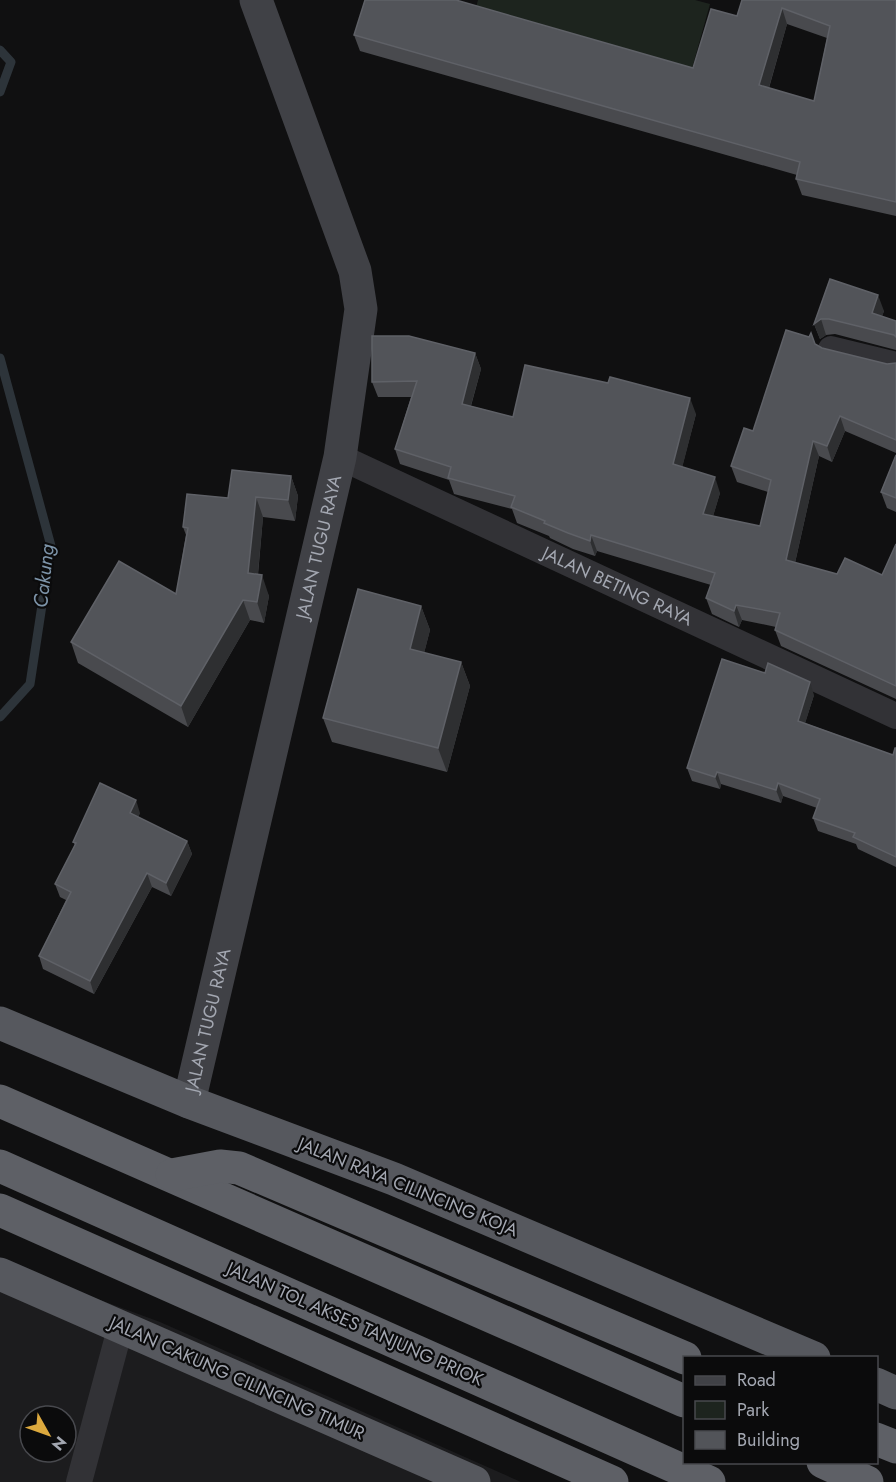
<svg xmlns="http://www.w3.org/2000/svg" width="896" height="1482" font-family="Jost,sans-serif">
	<rect width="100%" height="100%" fill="#101011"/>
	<path fill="#1c1c1e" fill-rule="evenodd" d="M 0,1263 L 160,1322 L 521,1482 L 0,1482 ZM 30,1416 L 66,1416 L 66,1452 L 30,1452 Z"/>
	<path fill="#1d241e" d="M 478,0 L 695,0 L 710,4 L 691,72 L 475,11 Z"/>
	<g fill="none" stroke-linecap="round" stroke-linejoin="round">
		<g stroke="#2d343a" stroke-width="9">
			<path d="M 0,50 L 11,62 L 0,92"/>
			<path d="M 0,358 L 51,546 L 30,684 L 0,717"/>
		</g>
		<g stroke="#323236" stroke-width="26">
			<path d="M 831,349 L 896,365"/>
			<path id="s1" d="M 340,457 L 896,716"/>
			<path d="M 79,1482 L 121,1325"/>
		</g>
		<path stroke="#404146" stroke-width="33" id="s2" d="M 189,1102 L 340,457 L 361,309 L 355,271 L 256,0"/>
		<g stroke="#56585e" stroke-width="33">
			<path d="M 0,1023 L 189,1102 L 394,1179 L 814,1358"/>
			<path d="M 0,1274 L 474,1482"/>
			<path d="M 876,1384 L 896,1393"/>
		</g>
		<g stroke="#5e6066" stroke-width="33">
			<path d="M 0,1101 L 684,1401"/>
			<path d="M 0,1166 L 709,1482"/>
			<path d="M 172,1175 L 220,1166 L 239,1168 L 685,1358"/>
			<path d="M 0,1210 L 612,1482"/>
			<path d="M 876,1439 L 896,1447"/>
			<path d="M 823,1462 L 867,1482"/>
		</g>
	</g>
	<g fill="#494a4e" fill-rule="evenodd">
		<path d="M 742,0 L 896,0 L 896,216 L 802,195 L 796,179 L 797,175 L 360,51 L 354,35 L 693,68 L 737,16 ZM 787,24 L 827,38 L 814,101 L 769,88 Z"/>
		<path d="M 830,279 L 884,311 L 882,316 L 896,321 L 896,350 L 835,334 L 826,335 L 820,339 L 814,324 Z"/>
		<path d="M 815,344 L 822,348 L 887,364 L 896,363 L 896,453 L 845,431 L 832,462 L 819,456 L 795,563 L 837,574 L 882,575 L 896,544 L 896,699 L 781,646 L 775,630 L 776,627 L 742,620 L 739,627 L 712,614 L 706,598 L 711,585 L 597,551 L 595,556 L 573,549 L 550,538 L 549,536 L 517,523 L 512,509 L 454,494 L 449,480 L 400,464 L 395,449 L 411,397 L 378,397 L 372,382 L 475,353 L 481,369 L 471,406 L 513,417 L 696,414 L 682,467 L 720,493 L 713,516 L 760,526 L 768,492 L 737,482 L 731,466 L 753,431 Z"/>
		<path d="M 896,455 L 896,512 L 887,508 L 881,492 Z"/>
		<path d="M 291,476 L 298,496 L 295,521 L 263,517 L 258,575 L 269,596 L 264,623 L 250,620 L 188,727 L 78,663 L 71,642 L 176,594 L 186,535 L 183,527 L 228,498 Z"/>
		<path d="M 421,606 L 430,630 L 424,653 L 461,662 L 470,686 L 447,772 L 332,742 L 323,718 Z"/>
		<path d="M 814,695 L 805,723 L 893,755 L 896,748 L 896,867 L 858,849 L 856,844 L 818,831 L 813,818 L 817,808 L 783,796 L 781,803 L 721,784 L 720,789 L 692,781 L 687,768 Z"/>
		<path d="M 140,813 L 138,817 L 187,841 L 192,854 L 171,896 L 152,887 L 94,994 L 43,969 L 39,956 L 66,900 L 60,897 L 55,884 L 75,845 L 73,842 Z"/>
	</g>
	<g fill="#2e2f31">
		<path d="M 782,8 L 787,24 L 765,101 L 759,85 Z"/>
		<path d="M 878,295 L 884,311 L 878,328 L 872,313 Z"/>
		<path d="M 821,319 L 826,335 L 820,339 L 814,324 Z"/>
		<path d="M 475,353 L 481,369 L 467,419 L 462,404 Z"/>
		<path d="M 690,398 L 696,414 L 679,480 L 673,464 Z"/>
		<path d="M 840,416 L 845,431 L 832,462 L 827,446 Z"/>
		<path d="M 813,441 L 819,456 L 792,576 L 786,560 Z"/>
		<path d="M 291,476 L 298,496 L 295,521 L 288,500 Z"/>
		<path d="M 715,477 L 720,493 L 709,530 L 703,514 Z"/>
		<path d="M 256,497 L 263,517 L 256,594 L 248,573 Z"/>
		<path d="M 591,535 L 597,551 L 595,556 L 590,541 Z"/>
		<path d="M 262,575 L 269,596 L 264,623 L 257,602 Z"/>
		<path d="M 243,600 L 250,620 L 188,727 L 181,706 Z"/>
		<path d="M 736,605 L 742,620 L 739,627 L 734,611 Z"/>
		<path d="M 421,606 L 430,630 L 419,673 L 410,649 Z"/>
		<path d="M 461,662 L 470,686 L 447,772 L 438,748 Z"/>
		<path d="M 810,682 L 814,695 L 802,733 L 798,721 Z"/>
		<path d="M 717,772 L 721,784 L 720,789 L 715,777 Z"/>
		<path d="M 778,783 L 783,796 L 781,803 L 776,790 Z"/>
		<path d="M 136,800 L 140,813 L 134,826 L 130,813 Z"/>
		<path d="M 187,841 L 192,854 L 171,896 L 166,883 Z"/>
		<path d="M 147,873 L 152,887 L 94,994 L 90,981 Z"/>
	</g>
	<g fill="#525459" stroke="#5f6167" stroke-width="1.5" fill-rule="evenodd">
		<path d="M 365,0 L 456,0 L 693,68 L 711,9 L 737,16 L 742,0 L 896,0 L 896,202 L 796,179 L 800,162 L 354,35 ZM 782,8 L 830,26 L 814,101 L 759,85 Z"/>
		<path d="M 830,279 L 878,295 L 872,313 L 896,321 L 896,337 L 894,335 L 829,319 L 821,319 L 814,324 Z"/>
		<path d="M 786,330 L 809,337 L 811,333 L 815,344 L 822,348 L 887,364 L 896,363 L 896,440 L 840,416 L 827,446 L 813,441 L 786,560 L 837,574 L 845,558 L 882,575 L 896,544 L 896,686 L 775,630 L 780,613 L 736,605 L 734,611 L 706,598 L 715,573 L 591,535 L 590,541 L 568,533 L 544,523 L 545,521 L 511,507 L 515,496 L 448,478 L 451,467 L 395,449 L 417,381 L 372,382 L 372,336 L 409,336 L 475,353 L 462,404 L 513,417 L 525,365 L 608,383 L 610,377 L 690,398 L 673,464 L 715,477 L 703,514 L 760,526 L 771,480 L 731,466 L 744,428 L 753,431 Z"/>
		<path d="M 896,455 L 896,498 L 881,492 Z"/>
		<path d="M 232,470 L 291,476 L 288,500 L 256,497 L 248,573 L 262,575 L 257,602 L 243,600 L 181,706 L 71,642 L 119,561 L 176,594 L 188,528 L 183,527 L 187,494 L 228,498 Z"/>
		<path d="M 358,589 L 421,606 L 410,649 L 461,662 L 438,748 L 323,718 Z"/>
		<path d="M 722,659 L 765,673 L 768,663 L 810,682 L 798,721 L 893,755 L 895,748 L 896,748 L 896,857 L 853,837 L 855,833 L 813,818 L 820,799 L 778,783 L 776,790 L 717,772 L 715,777 L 687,768 Z"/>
		<path d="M 100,783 L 136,800 L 130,813 L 187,841 L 166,883 L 147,873 L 90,981 L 39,956 L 71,892 L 55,884 L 76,843 L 73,842 Z"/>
	</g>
	<g text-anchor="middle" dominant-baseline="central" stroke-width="4.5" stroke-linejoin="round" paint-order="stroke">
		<g font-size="18" fill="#a3a7b1" stroke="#0b0b0c">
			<text stroke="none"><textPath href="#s2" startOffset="570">JALAN TUGU RAYA</textPath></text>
			<text stroke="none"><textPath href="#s1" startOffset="306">JALAN BETING RAYA</textPath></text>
			<text stroke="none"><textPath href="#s2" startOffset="84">JALAN TUGU RAYA</textPath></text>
			<text transform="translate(408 1187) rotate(22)">JALAN RAYA CILINCING KOJA</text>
			<text transform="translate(355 1324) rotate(24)">JALAN TOL AKSES TANJUNG PRIOK</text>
			<text transform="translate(237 1378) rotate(24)">JALAN CAKUNG CILINCING TIMUR</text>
		</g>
		<g font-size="20" font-style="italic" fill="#7d94a9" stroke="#0b0b0c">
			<text transform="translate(44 576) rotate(-84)">Cakung</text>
		</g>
	</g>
	<rect x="683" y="1356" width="195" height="108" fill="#0b0b0c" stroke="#48494e" stroke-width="1.5"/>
	<rect x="695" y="1376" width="30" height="9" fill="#404146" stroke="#48494e" stroke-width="1.5"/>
	<text x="737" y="1386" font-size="18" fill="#a3a7b1">Road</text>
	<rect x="695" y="1401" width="30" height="18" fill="#1d241e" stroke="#48494e" stroke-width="1.5"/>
	<text x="737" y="1416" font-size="18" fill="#a3a7b1">Park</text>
	<rect x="695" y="1431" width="30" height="18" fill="#525459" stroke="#48494e" stroke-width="1.5"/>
	<text x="737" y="1446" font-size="18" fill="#a3a7b1">Building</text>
	<g transform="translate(48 1434) rotate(130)"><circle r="28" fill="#0b0b0c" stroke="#48494e" stroke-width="1.5"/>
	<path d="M0-4.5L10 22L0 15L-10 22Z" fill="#dca93e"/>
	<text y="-9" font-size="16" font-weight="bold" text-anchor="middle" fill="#a3a7b1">N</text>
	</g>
</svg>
